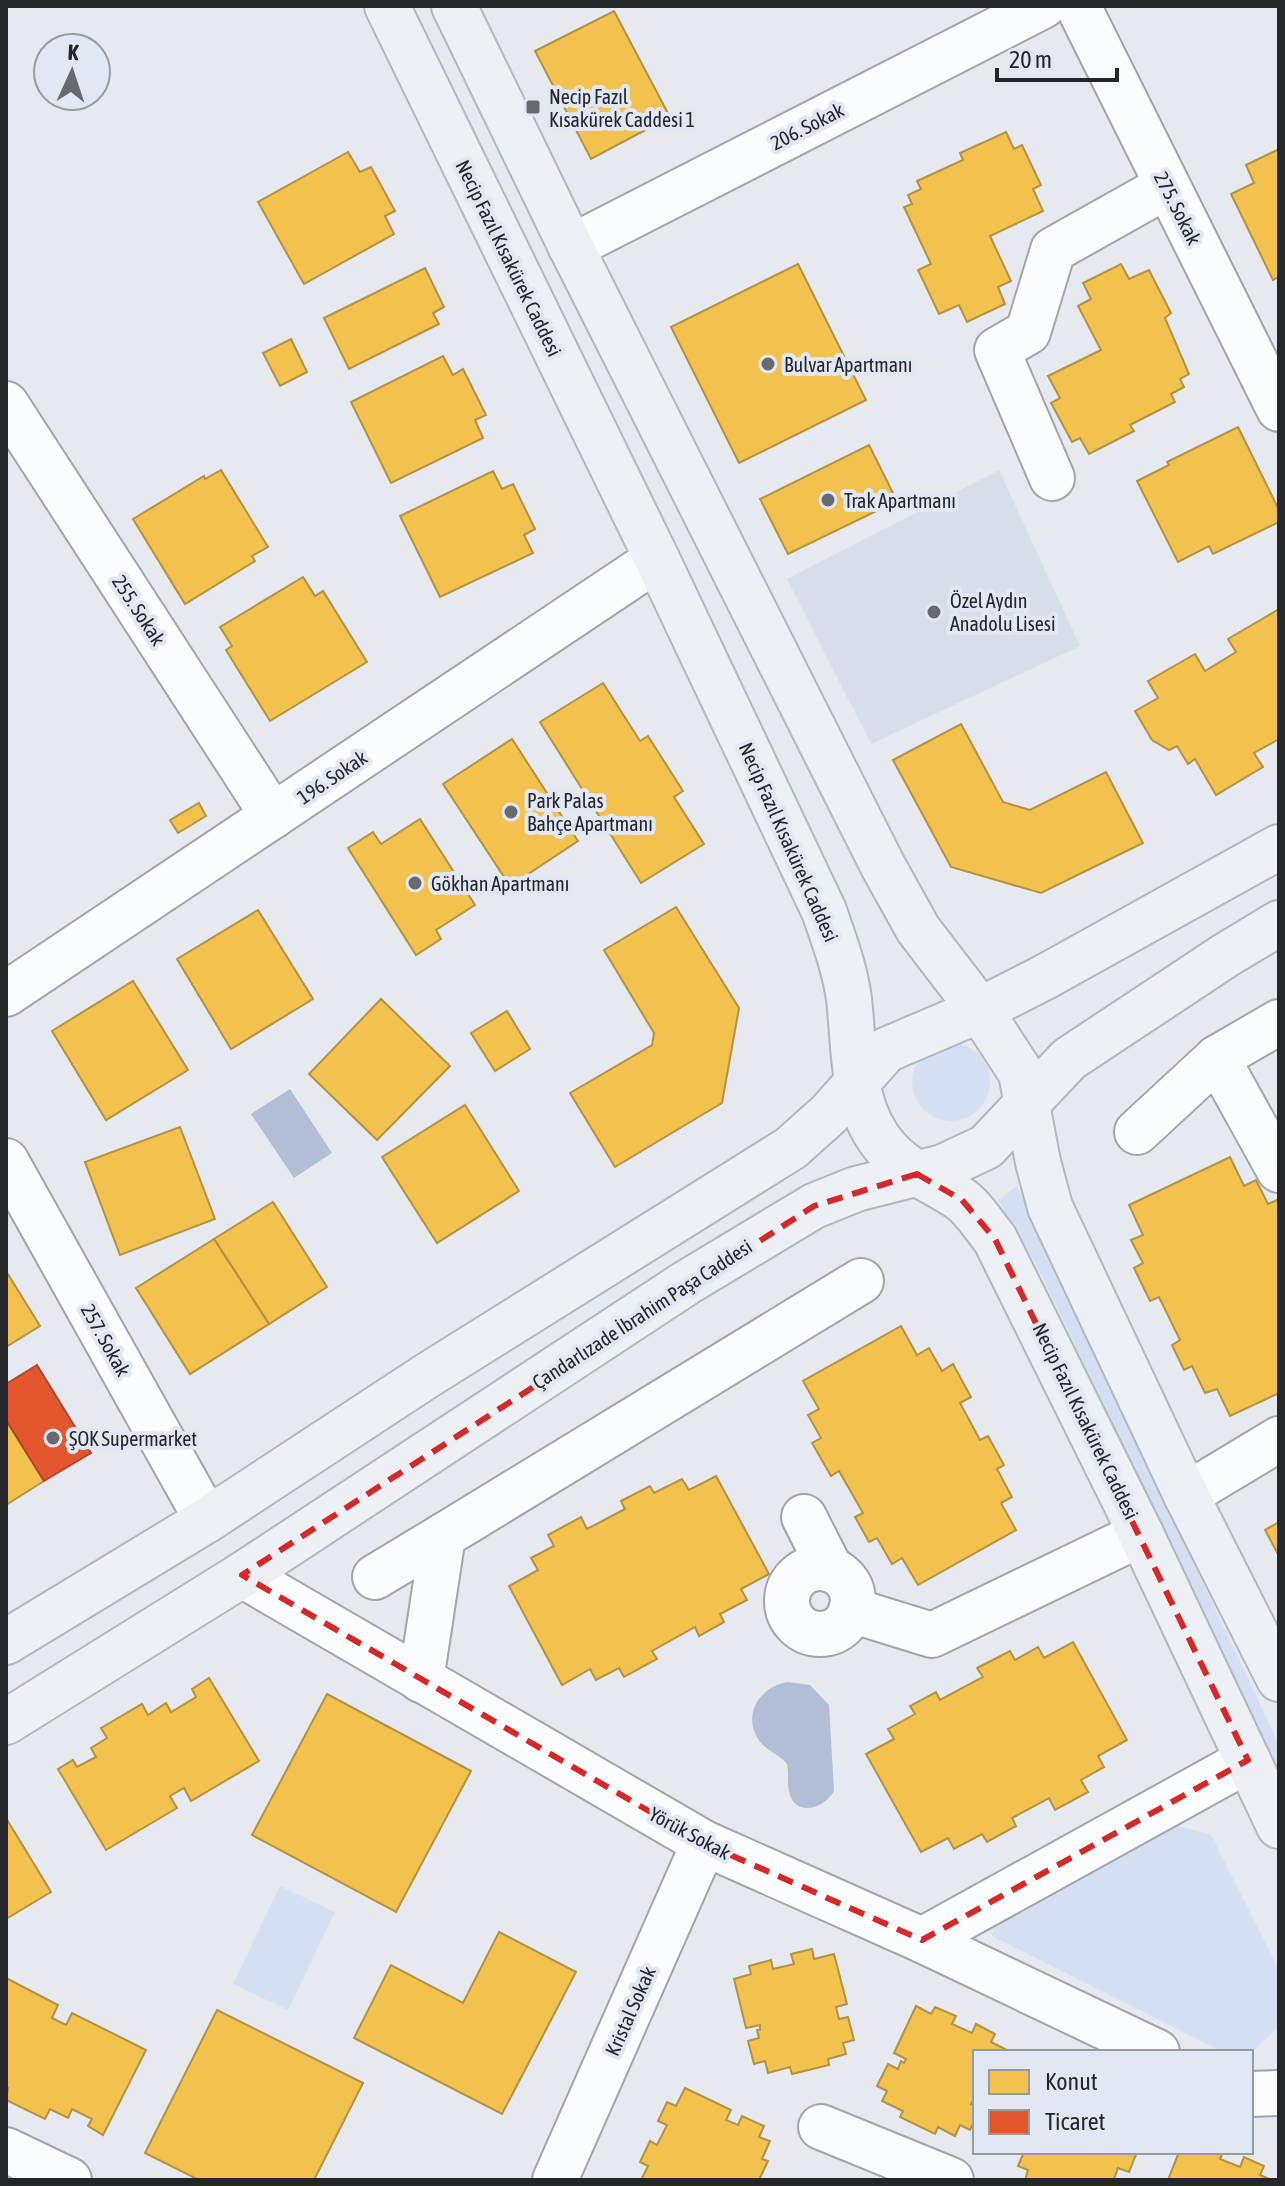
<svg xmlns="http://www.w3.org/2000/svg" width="1285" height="2186" font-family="'Asap Condensed',sans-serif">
	<rect width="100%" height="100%" fill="#e6e9ef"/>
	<path fill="#d8ddea" d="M 999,470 L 1080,646 L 871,744 L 787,579 Z"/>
	<g fill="#d5dff3">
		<circle cx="951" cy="1082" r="39"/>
		<path d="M 1017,1186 L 1050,1260 L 1279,1744 L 1279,1770 L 1035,1262 L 998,1200 Z"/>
		<path d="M 1162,1821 L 1211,1835 L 1279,1970 L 1279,2026 L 1251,2053 L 1223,2052 L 992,1936 L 993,1929 Z"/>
		<path d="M 280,1886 L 335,1912 L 288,2010 L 233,1984 Z"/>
	</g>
	<g fill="#b2bdd6">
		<path d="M 290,1089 L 332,1153 L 294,1178 L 251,1114 Z"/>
		<path d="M 788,1682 L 810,1685 L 829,1705 L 834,1791 C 824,1809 794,1818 789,1791 C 787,1782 789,1773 787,1764 C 779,1754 765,1750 758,1739 C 742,1713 761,1686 788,1682 Z"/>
	</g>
	<g fill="#f2c14e" stroke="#b49243" stroke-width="2">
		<path d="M 614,11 L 670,117 L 591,159 L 535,51 Z"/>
		<path d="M 1006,132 L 1014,149 L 1022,145 L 1041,185 L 1033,189 L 1043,211 L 990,236 L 1011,281 L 998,287 L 1005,304 L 967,322 L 959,305 L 939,314 L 918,270 L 931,264 L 904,207 L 912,204 L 908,195 L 921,189 L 917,181 L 963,160 L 960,153 Z"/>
		<path d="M 1279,149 L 1279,277 L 1273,280 L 1231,194 L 1254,183 L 1246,165 Z"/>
		<path d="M 348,152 L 360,172 L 371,167 L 395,211 L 385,216 L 394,234 L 304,284 L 258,202 Z"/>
		<path d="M 798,264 L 866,400 L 739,463 L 671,327 Z"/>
		<path d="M 1121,264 L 1129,279 L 1149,270 L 1171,313 L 1165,318 L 1189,374 L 1180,379 L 1184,387 L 1171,394 L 1175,402 L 1130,425 L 1134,431 L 1089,454 L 1080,438 L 1072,442 L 1051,403 L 1060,398 L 1048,376 L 1101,350 L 1078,306 L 1091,299 L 1083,283 Z"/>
		<path d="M 425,268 L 444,307 L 433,313 L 439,324 L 349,369 L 324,318 Z"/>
		<path d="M 291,339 L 307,372 L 280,386 L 263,353 Z"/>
		<path d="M 443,356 L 453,375 L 463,369 L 486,415 L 475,420 L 483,438 L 391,483 L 351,402 Z"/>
		<path d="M 1238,427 L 1279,510 L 1279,522 L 1213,554 L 1209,546 L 1178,562 L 1137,481 L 1169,465 L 1167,462 Z"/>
		<path d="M 869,445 L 897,501 L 788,554 L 760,499 Z"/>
		<path d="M 221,470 L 268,547 L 252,556 L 255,561 L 185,604 L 133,519 L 204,476 L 205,479 Z"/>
		<path d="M 493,471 L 502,489 L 513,484 L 535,529 L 524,535 L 533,553 L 440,597 L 400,516 Z"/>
		<path d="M 303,577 L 315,596 L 323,591 L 367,662 L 270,721 L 226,650 L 232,646 L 220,627 Z"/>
		<path d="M 1279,609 L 1279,739 L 1254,753 L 1263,767 L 1216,795 L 1195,759 L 1188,764 L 1177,746 L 1169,750 L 1152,740 L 1135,711 L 1158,698 L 1148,681 L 1195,654 L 1205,671 L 1236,652 L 1228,639 Z"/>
		<path d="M 603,683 L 640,741 L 648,736 L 683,791 L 674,797 L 704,844 L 641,883 L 540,722 Z"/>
		<path d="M 961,724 L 1003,802 L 1030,810 L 1106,772 L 1143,843 L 1041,893 L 951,867 L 893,760 Z"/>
		<path d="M 512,739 L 578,841 L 510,886 L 443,784 Z"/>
		<path d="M 199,803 L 206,816 L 178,833 L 170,820 Z"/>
		<path d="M 420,819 L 475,905 L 436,930 L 441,939 L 416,955 L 348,848 L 373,832 L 381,844 Z"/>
		<path d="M 676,907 L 739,1008 L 722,1103 L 615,1167 L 570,1093 L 652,1045 L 654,1033 L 604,950 Z"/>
		<path d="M 258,910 L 313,999 L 231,1049 L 177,959 Z"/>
		<path d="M 133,981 L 188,1070 L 106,1120 L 52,1031 Z"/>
		<path d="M 381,999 L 450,1066 L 377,1140 L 309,1074 Z"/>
		<path d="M 507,1011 L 530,1049 L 495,1071 L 471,1033 Z"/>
		<path d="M 465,1105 L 519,1191 L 437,1243 L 382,1157 Z"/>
		<path d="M 180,1127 L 215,1219 L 120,1255 L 85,1162 Z"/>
		<path d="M 1230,1157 L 1244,1186 L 1256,1180 L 1268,1204 L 1279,1199 L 1279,1393 L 1230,1416 L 1217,1389 L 1205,1393 L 1192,1366 L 1184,1370 L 1172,1345 L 1180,1340 L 1159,1297 L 1150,1301 L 1134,1268 L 1143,1263 L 1131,1240 L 1143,1235 L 1129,1205 Z"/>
		<path d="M 273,1202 L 327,1287 L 269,1324 L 214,1239 Z"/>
		<path d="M 214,1239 L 269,1324 L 190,1374 L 136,1288 Z"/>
		<path d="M 6,1271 L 40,1326 L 6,1347 Z"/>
		<path d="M 901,1326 L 917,1355 L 929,1348 L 942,1371 L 953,1364 L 971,1397 L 960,1403 L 980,1440 L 988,1436 L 1004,1465 L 997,1469 L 1012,1497 L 1001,1503 L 1016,1530 L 918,1585 L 902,1558 L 892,1564 L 877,1538 L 869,1542 L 855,1517 L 863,1513 L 839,1471 L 831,1476 L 812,1443 L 821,1438 L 808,1415 L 819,1409 L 803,1381 Z"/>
		<path d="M 6,1420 L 44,1481 L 6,1505 Z"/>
		<path d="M 716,1476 L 769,1574 L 741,1589 L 747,1600 L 720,1614 L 724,1622 L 699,1636 L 695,1627 L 652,1651 L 657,1659 L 624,1677 L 619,1668 L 596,1680 L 590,1669 L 562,1685 L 509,1586 L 538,1570 L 531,1558 L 554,1546 L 548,1535 L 581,1517 L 587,1529 L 625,1509 L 621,1501 L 650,1486 L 654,1493 L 682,1479 L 689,1490 Z"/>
		<path d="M 1279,1522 L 1279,1556 L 1265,1530 Z"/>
		<path d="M 1073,1642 L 1127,1740 L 1098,1756 L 1104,1767 L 1081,1780 L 1088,1792 L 1055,1810 L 1049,1798 L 1012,1818 L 1016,1826 L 987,1842 L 982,1834 L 954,1849 L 948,1838 L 921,1852 L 866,1754 L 894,1739 L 888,1729 L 915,1714 L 910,1706 L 936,1692 L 940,1700 L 983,1677 L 977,1668 L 1010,1651 L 1015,1660 L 1038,1647 L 1044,1658 Z"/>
		<path d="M 209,1678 L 259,1761 L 191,1801 L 184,1788 L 170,1796 L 177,1808 L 106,1850 L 58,1769 L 73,1760 L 77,1767 L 96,1757 L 91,1748 L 107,1738 L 101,1728 L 142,1704 L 148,1715 L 166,1703 L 171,1712 L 196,1697 L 192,1689 Z"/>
		<path d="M 327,1694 L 471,1771 L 396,1912 L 252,1835 Z"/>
		<path d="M 6,1818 L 51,1892 L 6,1919 Z"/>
		<path d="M 499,1932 L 576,1972 L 502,2114 L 354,2038 L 391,1965 L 463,2003 Z"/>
		<path d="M 812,1949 L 814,1959 L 834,1954 L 847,2004 L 836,2007 L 839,2019 L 848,2017 L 854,2040 L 843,2043 L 846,2054 L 828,2059 L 829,2065 L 792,2074 L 790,2067 L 768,2073 L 765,2061 L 754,2064 L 748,2041 L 759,2038 L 757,2030 L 760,2030 L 760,2025 L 746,2028 L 734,1979 L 751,1974 L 749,1966 L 771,1960 L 773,1969 L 794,1964 L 791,1954 Z"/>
		<path d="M 6,1978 L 58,2005 L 52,2018 L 66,2025 L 72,2013 L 146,2050 L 103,2135 L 88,2126 L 92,2119 L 72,2109 L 68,2118 L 50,2109 L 45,2119 L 6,2100 L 8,2088 L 6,2087 Z"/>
		<path d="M 916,2006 L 931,2014 L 935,2007 L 956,2016 L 952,2024 L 972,2033 L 976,2024 L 995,2034 L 991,2042 L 1009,2051 L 975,2052 L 975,2097 L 971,2104 L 975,2106 L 975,2120 L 970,2130 L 960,2125 L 955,2136 L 938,2127 L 935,2134 L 900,2117 L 903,2111 L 882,2101 L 887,2091 L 877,2086 L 888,2064 L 898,2069 L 901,2061 L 904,2063 L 906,2059 L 894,2053 Z"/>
		<path d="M 217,2010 L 363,2083 L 314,2180 L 199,2180 L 145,2153 Z"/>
		<path d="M 685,2088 L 731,2110 L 726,2120 L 738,2125 L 742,2116 L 764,2126 L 759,2137 L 770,2141 L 762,2159 L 768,2161 L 759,2180 L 641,2180 L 648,2166 L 640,2162 L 650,2141 L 657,2145 L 667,2125 L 658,2121 L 667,2102 L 676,2106 Z"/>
		<path d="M 1024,2152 L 1137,2152 L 1129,2172 L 1118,2168 L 1114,2179 L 1117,2180 L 1025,2180 L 1028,2170 L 1018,2166 Z"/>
		<path d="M 1179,2152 L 1223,2152 L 1220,2159 L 1240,2167 L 1244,2157 L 1264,2166 L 1260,2175 L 1272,2180 L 1168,2180 Z"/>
	</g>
	<path fill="#e4572e" stroke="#aa482d" stroke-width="2" d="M 37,1365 L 91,1453 L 44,1481 L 6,1420 L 6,1384 Z"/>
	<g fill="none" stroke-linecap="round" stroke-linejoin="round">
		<g stroke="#a3a5aa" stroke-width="48">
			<g id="minor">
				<path d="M 1078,6 L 1279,409"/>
				<path d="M 571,247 L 1043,6"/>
				<path d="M 6,404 L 273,816"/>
				<path d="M 1052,478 L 997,350 L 1028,332 L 1053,250 L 1167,186"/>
				<path d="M 6,994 L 657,559"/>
				<path d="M 1217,1058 L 1279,1170"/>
				<path d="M 1137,1132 L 1217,1058 L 1279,1022"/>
				<path d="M 6,1161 L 207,1520"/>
				<path d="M 1186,1495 L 1279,1439"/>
				<path d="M 804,1517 L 831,1570"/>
				<circle cx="820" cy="1601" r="33"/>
				<path d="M 242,1575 L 704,1843 L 922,1940 L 1157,2052"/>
				<path d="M 375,1577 L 443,1536"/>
				<path d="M 851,1610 L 932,1635 L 1141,1534"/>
				<path d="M 421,1680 L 443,1536 L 861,1281"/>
				<path d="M 922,1940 L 1248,1760"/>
				<path d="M 1251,2094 L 1279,2093"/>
				<path d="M 821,2127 L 951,2180"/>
				<path d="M 6,2150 L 69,2180"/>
				<path d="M 555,2180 L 704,1843"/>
			</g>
		</g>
		<g stroke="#b2b6c0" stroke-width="48">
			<g id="major">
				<path d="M 387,6 L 657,559 L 824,911 C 834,940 845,969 849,999 C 855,1050 850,1109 888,1150 C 908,1172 935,1182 959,1198 C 973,1207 984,1226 995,1239 L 1141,1534 L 1279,1826"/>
				<path d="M 454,6 L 571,247 L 883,866 L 918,929 L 980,1010 L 1021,1073 L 1038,1162 L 1050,1207 L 1186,1495 L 1279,1679"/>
				<path d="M 6,1642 L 207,1520 L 428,1375 L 791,1148 L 829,1114 L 886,1050 L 980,1010 L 1043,978 L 1279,847"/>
				<path d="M 6,1722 L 242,1575 L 686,1283 L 814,1206 L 856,1189 L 943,1167 L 986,1147 L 1069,1059 L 1226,955 L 1279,923"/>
			</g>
		</g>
		<use href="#minor" stroke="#fbfcfd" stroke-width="44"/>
		<use href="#major" stroke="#edf0f4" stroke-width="44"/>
	</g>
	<path fill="none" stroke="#d62828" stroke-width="6" stroke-dasharray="16 10" stroke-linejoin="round" d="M 917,1174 L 962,1200 L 995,1239 L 1248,1760 L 922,1940 L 704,1843 L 242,1575 L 814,1206 Z"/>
	<g fill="#686a6f" stroke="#e2e8f3" stroke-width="3">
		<rect x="525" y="99" width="16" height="16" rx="4"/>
		<circle cx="768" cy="364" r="8"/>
		<circle cx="828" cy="500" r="8"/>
		<circle cx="934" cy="612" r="8"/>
		<circle cx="511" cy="812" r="8"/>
		<circle cx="415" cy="883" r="8"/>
		<circle cx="53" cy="1438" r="8"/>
	</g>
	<g text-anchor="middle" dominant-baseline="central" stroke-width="8" stroke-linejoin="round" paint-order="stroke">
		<g font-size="20" fill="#24262a" stroke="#e2e8f3" text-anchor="start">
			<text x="549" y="96">Necip Fazıl<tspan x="549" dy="23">Kısakürek Caddesi 1</tspan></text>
			<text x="784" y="364">Bulvar Apartmanı</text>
			<text x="844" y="500">Trak Apartmanı</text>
			<text x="950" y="600">Özel Aydın<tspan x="950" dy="23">Anadolu Lisesi</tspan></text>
			<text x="527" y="800">Park Palas<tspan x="527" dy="23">Bahçe Apartmanı</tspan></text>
			<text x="431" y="883">Gökhan Apartmanı</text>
			<text x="69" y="1438">ŞOK Supermarket</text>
		</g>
		<g font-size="20" fill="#24262a" stroke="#e2e8f3">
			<text transform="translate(807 126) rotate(-27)">206. Sokak</text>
			<text transform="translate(1178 208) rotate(63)">275. Sokak</text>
			<text transform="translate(509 258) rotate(64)">Necip Fazıl Kısakürek Caddesi</text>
			<text transform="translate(139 610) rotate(57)">255. Sokak</text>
			<text transform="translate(332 777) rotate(-34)">196. Sokak</text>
			<text transform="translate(789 842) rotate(66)">Necip Fazıl Kısakürek Caddesi</text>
			<text transform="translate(642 1314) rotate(-33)">Çandarlızade İbrahim Paşa Caddesi</text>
			<text transform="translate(106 1340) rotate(61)">257. Sokak</text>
			<text transform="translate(1086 1421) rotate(64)">Necip Fazıl Kısakürek Caddesi</text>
			<text transform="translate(690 1833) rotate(28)">Yörük Sokak</text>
			<text transform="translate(630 2011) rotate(-66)">Kristal Sokak</text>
		</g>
	</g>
	<rect width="1285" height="2186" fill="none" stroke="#24262a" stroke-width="16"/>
	<rect x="973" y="2050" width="280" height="104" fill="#e2e8f3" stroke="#969aa3" stroke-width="2"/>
	<rect x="989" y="2070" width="40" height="24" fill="#f2c14e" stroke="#969aa3" stroke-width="2"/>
	<text x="1045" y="2090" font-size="24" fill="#24262a">Konut</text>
	<rect x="989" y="2110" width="40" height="24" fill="#e4572e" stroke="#969aa3" stroke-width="2"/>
	<text x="1045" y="2130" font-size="24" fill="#24262a">Ticaret</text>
	<g transform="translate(72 72) rotate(3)"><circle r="38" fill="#e2e8f3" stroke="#969aa3" stroke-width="2"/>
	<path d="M0-6L14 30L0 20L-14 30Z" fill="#686a6f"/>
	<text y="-12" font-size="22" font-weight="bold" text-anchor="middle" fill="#24262a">K</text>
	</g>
	<path d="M997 68v12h120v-12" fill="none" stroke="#24262a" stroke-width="4"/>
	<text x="1009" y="68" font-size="24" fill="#24262a" stroke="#e2e8f3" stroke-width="6" paint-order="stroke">20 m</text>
</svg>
